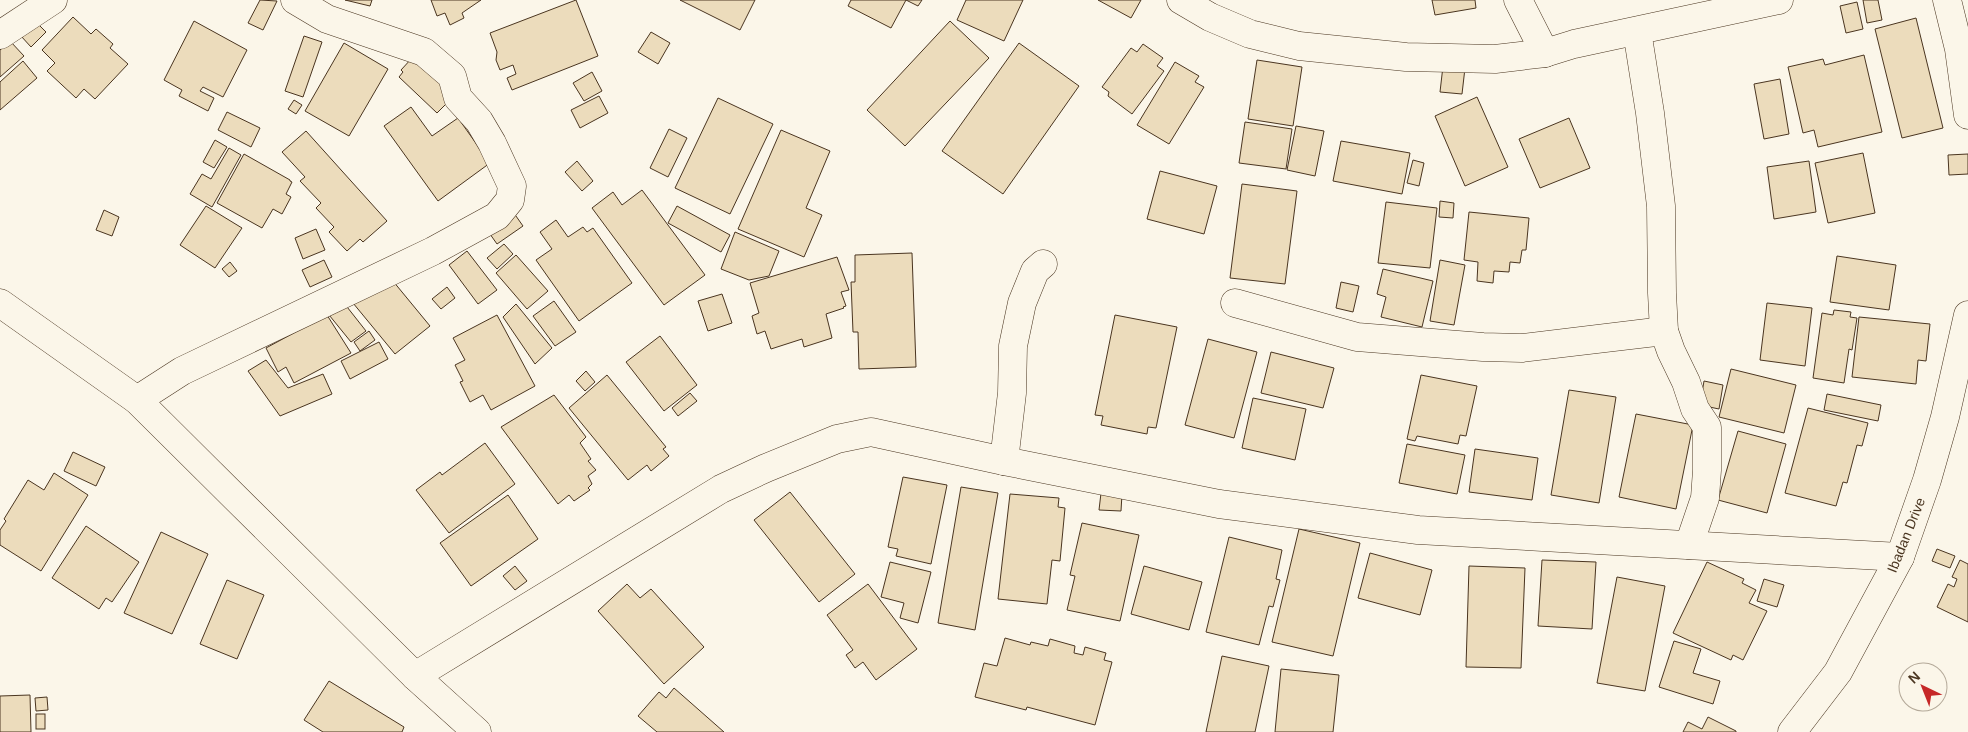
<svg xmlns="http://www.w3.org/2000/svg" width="1968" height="732" font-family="Helvetica,sans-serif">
	<rect width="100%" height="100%" fill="#fbf6e9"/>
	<g fill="#ecdcbc" stroke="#4a3520">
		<path d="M 260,0 L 277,1 L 263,30 L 248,23 Z"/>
		<path d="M 345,0 L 372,0 L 370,6 Z"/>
		<path d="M 431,0 L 481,0 L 462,13 L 464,18 L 450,25 L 445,13 L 437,16 Z"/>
		<path d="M 576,0 L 598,56 L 512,90 L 507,78 L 516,74 L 513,65 L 500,70 L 496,60 L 497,52 L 490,33 Z"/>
		<path d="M 680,0 L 755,0 L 740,30 Z"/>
		<path d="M 851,0 L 906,0 L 891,28 L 848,6 Z"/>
		<path d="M 906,0 L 922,0 L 918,6 Z"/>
		<path d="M 966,0 L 1023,0 L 1004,41 L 957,20 Z"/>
		<path d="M 1098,0 L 1141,0 L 1131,18 Z"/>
		<path d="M 1432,0 L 1475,0 L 1476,8 L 1435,15 Z"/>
		<path d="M 1863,0 L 1878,0 L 1882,20 L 1867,23 Z"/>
		<path d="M 1857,2 L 1863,29 L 1846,33 L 1840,6 Z"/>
		<path d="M 73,17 L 91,34 L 96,29 L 113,44 L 110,48 L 128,64 L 95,99 L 84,89 L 76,98 L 47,71 L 55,63 L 42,50 Z"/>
		<path d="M 1916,18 L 1943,128 L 1902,138 L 1875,29 Z"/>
		<path d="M 194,21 L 247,50 L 223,97 L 203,87 L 200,91 L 214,98 L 208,111 L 179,96 L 182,90 L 164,80 Z"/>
		<path d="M 950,21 L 989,58 L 905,146 L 867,110 Z"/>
		<path d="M 36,22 L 46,32 L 31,47 L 21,36 Z"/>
		<path d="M 651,32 L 670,43 L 658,64 L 638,52 Z"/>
		<path d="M 304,36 L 322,42 L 303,97 L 285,91 Z"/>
		<path d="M 10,41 L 24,56 L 0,77 L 0,50 Z"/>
		<path d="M 344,43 L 388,69 L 349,136 L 305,111 Z"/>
		<path d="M 1019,43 L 1079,86 L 1003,194 L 942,151 Z"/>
		<path d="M 1143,44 L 1163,58 L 1157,66 L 1164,71 L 1132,114 L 1108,96 L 1109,92 L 1102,87 L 1131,48 L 1137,52 Z"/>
		<path d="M 1864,55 L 1882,132 L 1818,147 L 1814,130 L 1803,133 L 1788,67 L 1823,59 L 1825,65 Z"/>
		<path d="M 412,58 L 448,91 L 447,103 L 437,113 L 399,77 L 403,72 L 401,70 Z"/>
		<path d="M 1257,60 L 1302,67 L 1293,126 L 1248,119 Z"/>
		<path d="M 23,61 L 37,78 L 0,110 L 0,82 Z"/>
		<path d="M 1175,62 L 1199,76 L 1195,82 L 1204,87 L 1169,144 L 1137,125 Z"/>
		<path d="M 1443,66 L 1465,68 L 1462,94 L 1440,92 Z"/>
		<path d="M 592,72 L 602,91 L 584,101 L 573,83 Z"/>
		<path d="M 1780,79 L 1789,134 L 1764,139 L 1754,84 Z"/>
		<path d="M 599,96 L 608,113 L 580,128 L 571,110 Z"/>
		<path d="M 1477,97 L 1508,167 L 1465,186 L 1435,116 Z"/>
		<path d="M 718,98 L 773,124 L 730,214 L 675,188 Z"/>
		<path d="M 294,100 L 302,105 L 296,114 L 288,109 Z"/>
		<path d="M 411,107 L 432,136 L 458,118 L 490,163 L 438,201 L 384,126 Z"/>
		<path d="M 227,112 L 260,128 L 251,147 L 218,130 Z"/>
		<path d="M 1569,118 L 1590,168 L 1540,188 L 1519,139 Z"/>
		<path d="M 1245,122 L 1292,129 L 1286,169 L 1239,163 Z"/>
		<path d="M 1296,126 L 1324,131 L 1315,176 L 1287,170 Z"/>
		<path d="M 669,129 L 687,138 L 668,177 L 650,168 Z"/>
		<path d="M 781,130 L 830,151 L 806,208 L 822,215 L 804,257 L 738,229 Z"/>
		<path d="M 306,131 L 387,221 L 363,242 L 360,239 L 347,251 L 329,232 L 334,227 L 316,208 L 321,203 L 300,181 L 305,177 L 282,152 Z"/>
		<path d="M 215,140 L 227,147 L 214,168 L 203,162 Z"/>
		<path d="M 1341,141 L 1410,153 L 1402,194 L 1333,181 Z"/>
		<path d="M 229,148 L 241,155 L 212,207 L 190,194 L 202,174 L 211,179 Z"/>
		<path d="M 1863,153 L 1875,213 L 1828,223 L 1815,163 Z"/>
		<path d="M 244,154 L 290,180 L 290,181 L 292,182 L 286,194 L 291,197 L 282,214 L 273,209 L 262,228 L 217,203 Z"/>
		<path d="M 1968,154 L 1968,174 L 1949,175 L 1948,155 Z"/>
		<path d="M 1413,160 L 1424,163 L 1419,186 L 1407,183 Z"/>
		<path d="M 577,161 L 593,181 L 582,191 L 565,172 Z"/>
		<path d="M 1809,161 L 1816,212 L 1774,219 L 1767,167 Z"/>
		<path d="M 1160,171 L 1217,186 L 1204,234 L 1147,219 Z"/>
		<path d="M 1242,184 L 1297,191 L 1285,284 L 1230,278 Z"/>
		<path d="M 642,190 L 705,275 L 664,305 L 592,208 L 613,192 L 622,205 Z"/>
		<path d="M 1440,201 L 1454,203 L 1453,218 L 1439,217 Z"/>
		<path d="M 1386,202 L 1437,208 L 1430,268 L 1378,263 Z"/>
		<path d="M 206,206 L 242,228 L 215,268 L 180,245 Z"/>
		<path d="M 677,206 L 730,235 L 721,252 L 668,223 Z"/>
		<path d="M 511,209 L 523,226 L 497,244 L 485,227 Z"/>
		<path d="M 104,210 L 119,217 L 112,236 L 96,230 Z"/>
		<path d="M 1469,212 L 1529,218 L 1526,250 L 1522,250 L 1520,263 L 1510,262 L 1509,272 L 1494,271 L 1493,283 L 1477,281 L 1478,262 L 1464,260 Z"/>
		<path d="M 556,220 L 568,237 L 583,227 L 587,232 L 593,228 L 632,283 L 579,321 L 536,260 L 552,249 L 540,232 Z"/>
		<path d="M 316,229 L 325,250 L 303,259 L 295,238 Z"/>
		<path d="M 735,232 L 779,251 L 769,276 L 749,280 L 721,269 Z"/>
		<path d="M 504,244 L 513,254 L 497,269 L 487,258 Z"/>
		<path d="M 467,251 L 497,290 L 478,304 L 449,265 Z"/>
		<path d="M 912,253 L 916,367 L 859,369 L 858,332 L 853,332 L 851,282 L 855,282 L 855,255 Z"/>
		<path d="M 516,255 L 548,291 L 527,309 L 496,273 Z"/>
		<path d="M 1837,256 L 1896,265 L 1889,310 L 1830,302 Z"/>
		<path d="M 837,257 L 849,290 L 841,292 L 846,306 L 843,307 L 844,308 L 826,314 L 832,338 L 804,347 L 802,339 L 771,349 L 765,331 L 757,334 L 752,316 L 759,313 L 750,283 Z"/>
		<path d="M 324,260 L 332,277 L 310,287 L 302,270 Z"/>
		<path d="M 1440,260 L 1465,265 L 1454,325 L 1430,321 Z"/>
		<path d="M 230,262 L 237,271 L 229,277 L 222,269 Z"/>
		<path d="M 1383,269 L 1433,281 L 1422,327 L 1381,317 L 1386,297 L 1377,294 Z"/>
		<path d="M 388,275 L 430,326 L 395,354 L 353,303 Z"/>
		<path d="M 1341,282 L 1359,286 L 1353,312 L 1336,308 Z"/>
		<path d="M 447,287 L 455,298 L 441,309 L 432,299 Z"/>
		<path d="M 722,294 L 732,323 L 708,331 L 698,301 Z"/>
		<path d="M 340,298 L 366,331 L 351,342 L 325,310 Z"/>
		<path d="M 554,301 L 576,332 L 555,346 L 533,316 Z"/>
		<path d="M 1767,303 L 1812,308 L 1805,366 L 1760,360 Z"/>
		<path d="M 516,304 L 552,348 L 535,364 L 503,317 Z"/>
		<path d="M 1834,310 L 1851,312 L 1850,317 L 1857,318 L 1852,350 L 1849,349 L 1844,383 L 1813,378 L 1822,313 L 1833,315 Z"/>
		<path d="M 327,315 L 351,353 L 294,383 L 286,367 L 278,372 L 266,348 Z"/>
		<path d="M 497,315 L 535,386 L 491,410 L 483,395 L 470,402 L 460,382 L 463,381 L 455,365 L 465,360 L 453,338 Z"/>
		<path d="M 1115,315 L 1177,327 L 1156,428 L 1148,427 L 1147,434 L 1101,425 L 1103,416 L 1095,415 Z"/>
		<path d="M 1859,317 L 1930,324 L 1926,361 L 1918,360 L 1916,384 L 1852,377 Z"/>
		<path d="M 369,331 L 375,340 L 360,351 L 354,342 Z"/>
		<path d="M 660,336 L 697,385 L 664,411 L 626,362 Z"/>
		<path d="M 1208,339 L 1257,352 L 1234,438 L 1185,425 Z"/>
		<path d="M 379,342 L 388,359 L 350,379 L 341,361 Z"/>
		<path d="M 1271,352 L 1334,368 L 1323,408 L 1261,393 Z"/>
		<path d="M 266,360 L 288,388 L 323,374 L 332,394 L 280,416 L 248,371 Z"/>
		<path d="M 1731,369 L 1796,385 L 1784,433 L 1719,417 Z"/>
		<path d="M 586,371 L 595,382 L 585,391 L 576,381 Z"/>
		<path d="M 607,375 L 666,447 L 663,449 L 669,456 L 651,471 L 647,465 L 628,480 L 569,408 Z"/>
		<path d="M 1421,375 L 1477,386 L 1466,436 L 1460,435 L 1458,444 L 1417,436 L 1415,441 L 1407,439 Z"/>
		<path d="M 1704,381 L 1723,385 L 1719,409 L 1700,405 Z"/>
		<path d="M 1569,390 L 1616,397 L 1599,503 L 1551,495 Z"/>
		<path d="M 690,393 L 697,401 L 678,416 L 672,408 Z"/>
		<path d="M 1827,394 L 1881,405 L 1878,421 L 1824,410 Z"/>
		<path d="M 554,395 L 586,437 L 580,443 L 591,459 L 588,461 L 596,470 L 588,476 L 592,484 L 588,488 L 590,490 L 574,501 L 569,495 L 558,504 L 501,427 Z"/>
		<path d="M 1253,398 L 1306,409 L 1295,460 L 1242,448 Z"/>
		<path d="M 1808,408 L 1868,423 L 1862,446 L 1857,445 L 1847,483 L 1843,482 L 1836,506 L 1785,493 Z"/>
		<path d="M 1636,414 L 1693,425 L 1676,509 L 1619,497 Z"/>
		<path d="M 1738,431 L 1786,444 L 1767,513 L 1718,500 Z"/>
		<path d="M 485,443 L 515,484 L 449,533 L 416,490 L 440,472 L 442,475 Z"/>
		<path d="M 1407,444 L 1465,455 L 1457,494 L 1399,483 Z"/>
		<path d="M 1475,449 L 1538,458 L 1532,500 L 1469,492 Z"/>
		<path d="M 73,452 L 105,467 L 96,486 L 64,471 Z"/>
		<path d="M 54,473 L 88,495 L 41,571 L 0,545 L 0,530 L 6,521 L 4,519 L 28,480 L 44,490 Z"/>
		<path d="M 903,477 L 947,485 L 931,564 L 896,556 L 898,549 L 888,547 Z"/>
		<path d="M 961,487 L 998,493 L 975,630 L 938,623 Z"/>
		<path d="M 790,492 L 855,574 L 819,602 L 754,520 Z"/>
		<path d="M 1101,493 L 1122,494 L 1121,511 L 1099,510 Z"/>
		<path d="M 1010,494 L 1059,498 L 1058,507 L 1065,508 L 1060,561 L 1052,560 L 1047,604 L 998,599 Z"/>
		<path d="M 508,495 L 538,539 L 471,586 L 440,543 Z"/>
		<path d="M 1082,523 L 1139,535 L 1120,621 L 1067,610 L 1075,576 L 1070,575 Z"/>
		<path d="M 86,526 L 139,562 L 112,602 L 106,598 L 99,609 L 52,578 Z"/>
		<path d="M 1299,529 L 1360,543 L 1333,656 L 1272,642 Z"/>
		<path d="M 161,532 L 208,554 L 172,634 L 124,613 Z"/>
		<path d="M 1229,537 L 1282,550 L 1276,579 L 1280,580 L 1273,607 L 1269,606 L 1259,645 L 1206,632 Z"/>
		<path d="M 1937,549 L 1955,556 L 1950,568 L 1932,561 Z"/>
		<path d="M 1370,553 L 1432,570 L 1420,615 L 1358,598 Z"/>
		<path d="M 1542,560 L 1596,562 L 1592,629 L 1538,626 Z"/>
		<path d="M 1960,560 L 1968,564 L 1968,622 L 1937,607 L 1948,584 L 1954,587 L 1957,579 L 1952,577 Z"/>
		<path d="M 890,562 L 931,572 L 918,623 L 900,618 L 904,603 L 881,597 Z"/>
		<path d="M 1707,562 L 1744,579 L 1742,583 L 1756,590 L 1749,603 L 1767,611 L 1743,660 L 1733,655 L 1731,660 L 1673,633 Z"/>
		<path d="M 515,566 L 527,581 L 515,590 L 503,576 Z"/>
		<path d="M 1144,566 L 1202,582 L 1189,630 L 1131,614 Z"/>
		<path d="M 1469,566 L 1525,568 L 1521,668 L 1466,667 Z"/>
		<path d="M 1617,577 L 1665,586 L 1645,691 L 1597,683 Z"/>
		<path d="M 1764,579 L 1784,585 L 1777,607 L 1757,601 Z"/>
		<path d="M 227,580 L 264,595 L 237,659 L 200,644 Z"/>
		<path d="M 627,584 L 640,598 L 651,589 L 704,647 L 664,684 L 598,611 Z"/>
		<path d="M 868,584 L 917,649 L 876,680 L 863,662 L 855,668 L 846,655 L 853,650 L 827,615 Z"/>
		<path d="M 1005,638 L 1030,645 L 1031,642 L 1048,646 L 1050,639 L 1075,646 L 1074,653 L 1083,655 L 1085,647 L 1106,653 L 1104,660 L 1112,662 L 1095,725 L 1027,707 L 1026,710 L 975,697 L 984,663 L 997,666 Z"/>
		<path d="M 1674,641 L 1701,649 L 1693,673 L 1720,681 L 1713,704 L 1659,687 Z"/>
		<path d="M 1222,656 L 1269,666 L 1255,732 L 1206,732 Z"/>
		<path d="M 1281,669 L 1339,675 L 1333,732 L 1275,732 Z"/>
		<path d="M 329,681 L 404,727 L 402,732 L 323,732 L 304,720 Z"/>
		<path d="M 674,688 L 724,732 L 657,732 L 638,716 L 659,692 L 666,698 Z"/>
		<path d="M 30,695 L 31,732 L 0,732 L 0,696 Z"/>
		<path d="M 47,697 L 48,710 L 36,711 L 35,698 Z"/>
		<rect x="36" y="714" width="9" height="15"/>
		<path d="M 1708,717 L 1736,731 L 1736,732 L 1683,732 L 1688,722 L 1702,729 Z"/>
	</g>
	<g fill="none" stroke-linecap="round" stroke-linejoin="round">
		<g stroke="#4a3520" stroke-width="29">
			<g id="minor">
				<path d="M 1181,0 L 1210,17 L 1250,34 L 1299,46 L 1406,57 L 1495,59 L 1545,53 L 1574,44 L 1779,0"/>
				<path d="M 1518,0 L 1545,53"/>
				<path d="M 1947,0 L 1959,49 L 1968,115"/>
				<path d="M 1637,31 L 1650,113 L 1661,206 L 1662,293 L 1664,331 L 1671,351 L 1686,382 L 1695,409 L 1707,427 L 1707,470 L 1705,498 L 1689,545"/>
				<path d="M 0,35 L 53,0"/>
				<path d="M 0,303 L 137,400 L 182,371 L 433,251 L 497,216 L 510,200 L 512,186 L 492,143 L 479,121 L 458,98 L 452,76 L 424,52 L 327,19 L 295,0"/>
				<path d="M 1235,303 L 1357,337 L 1483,347 L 1522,348 L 1664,331"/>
				<path d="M 137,400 L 415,676 L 477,732"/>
				<path d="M 1004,461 L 1012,393 L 1013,346 L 1022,303 L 1035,271 L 1043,264"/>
				<path d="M 415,676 L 721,489 L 766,468 L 837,439 L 871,432 L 1004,461 L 1219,504 L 1418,530 L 1900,557"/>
				<path d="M 1792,732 L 1838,672 L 1900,557 L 1927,480 L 1945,417 L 1968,315"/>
			</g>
		</g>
		<use href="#minor" stroke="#fbf6e9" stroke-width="28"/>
	</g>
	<g text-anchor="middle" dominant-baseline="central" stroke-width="4" stroke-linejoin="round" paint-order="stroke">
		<g font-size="14" fill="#4a3520" stroke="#fbf6e9">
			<text transform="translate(1906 535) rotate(-68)">Ibadan Drive</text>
		</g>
	</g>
	<g transform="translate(1923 687) rotate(317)"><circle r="24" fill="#fbf6e9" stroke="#b4a999"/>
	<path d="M0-4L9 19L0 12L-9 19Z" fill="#c62828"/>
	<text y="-8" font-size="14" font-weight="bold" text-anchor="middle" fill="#4a3520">N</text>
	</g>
</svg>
